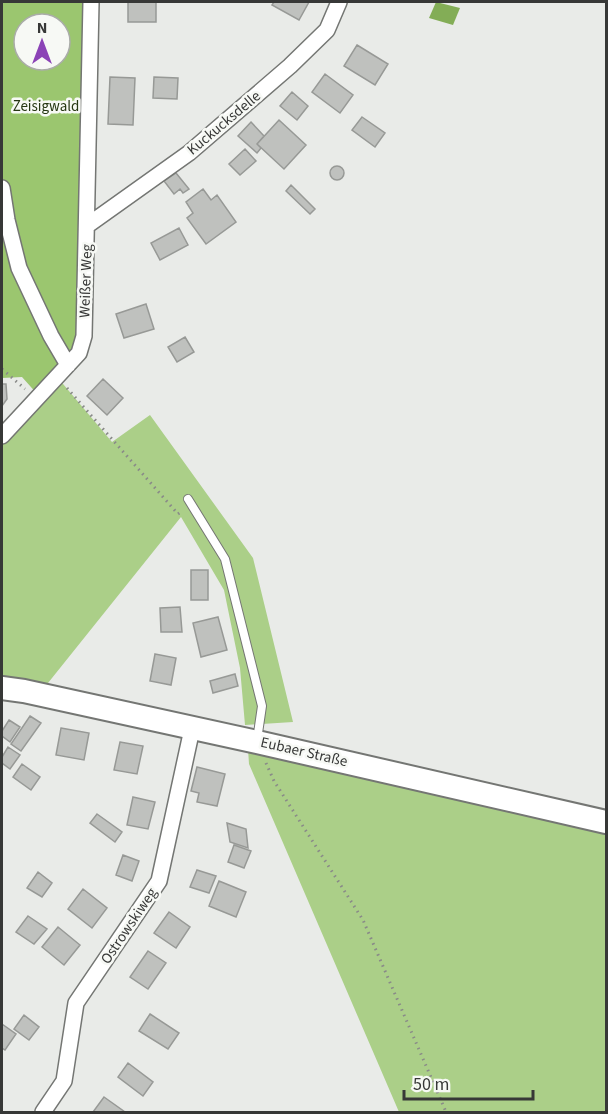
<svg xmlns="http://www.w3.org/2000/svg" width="608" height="1114" font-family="'Source Sans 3',sans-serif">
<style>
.green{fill:#abcf88}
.forest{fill:#9bc66f;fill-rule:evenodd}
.water{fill:#83ad56}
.building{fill:#bfc1be;stroke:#979996;stroke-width:1.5}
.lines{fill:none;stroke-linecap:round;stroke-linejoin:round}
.lane-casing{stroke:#747673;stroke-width:10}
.street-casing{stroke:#747673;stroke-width:18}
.secondary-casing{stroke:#747673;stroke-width:26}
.path{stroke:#898a88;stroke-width:3;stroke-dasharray:1.5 4.5;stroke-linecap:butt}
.lane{stroke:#fff;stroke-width:8}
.street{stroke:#fff;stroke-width:15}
.secondary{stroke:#fff;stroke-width:22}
.labels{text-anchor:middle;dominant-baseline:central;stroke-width:5;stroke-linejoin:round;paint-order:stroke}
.park-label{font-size:15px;fill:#263713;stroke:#f7f9f5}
.street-label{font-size:15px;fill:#373837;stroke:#f7f9f5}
</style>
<rect width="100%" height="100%" fill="#e9ebe8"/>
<path class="green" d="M58,378L112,442L150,415L253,558L293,722L245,725L240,668L224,590L181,517L44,688L2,683V437Z
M248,749L606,832V1112H399L249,764Z"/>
<path class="forest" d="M2,2H91L84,336L39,396L22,377L2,378ZM24,24H60V60H24Z"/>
<path class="water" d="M436,2L460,8L453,25L429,18Z"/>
<path class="building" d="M128,2H156V22H128Z
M274,2H309L299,20L272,5Z
M357,45L388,64L375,85L344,66Z
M325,74L353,95L340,113L312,92Z
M110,77L135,78L133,125L108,124Z
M154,77L178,78L177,99L153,98Z
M292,92L308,106L297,120L280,106Z
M362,117L385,133L375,147L352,130Z
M279,120L306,145L284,169L257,144Z
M251,122L264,136L257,144L261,148L257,153L238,136Z
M245,149L256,161L240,175L229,164Z
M330 173a7 7 0 1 1 14 0a7 7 0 1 1-14 0Z
M176,173L189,189L183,193L180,189L174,194L164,181Z
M291,185L315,209L310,214L286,191Z
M203,189L211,200L217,195L236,222L206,244L187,218L193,213L186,202Z
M179,228L188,245L160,260L151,243Z
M146,304L154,329L124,338L116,314Z
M185,337L194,352L177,362L168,347Z
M103,379L123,398L107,415L87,396Z
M2,384H6L7,399L2,406Z
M191,570H208V600H191Z
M180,607L182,632H161L160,608Z
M218,617L227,650L201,657L193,623Z
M155,654L176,658L171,685L150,681Z
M235,674L238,686L213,693L210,681Z
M30,716L41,723L21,751L11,744Z
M9,720L20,727L10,742L2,736V731Z
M61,728L89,733L84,760L56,755Z
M120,742L143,746L137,774L114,770Z
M8,747L20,755L10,769L2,763V757Z
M22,764L40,777L31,790L13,777Z
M197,767L225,774L217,806L197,802L199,793L191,791Z
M133,797L155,802L148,829L127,825Z
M97,814L122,832L115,842L90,823Z
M227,823L246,829L248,848L230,842Z
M234,845L251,851L244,868L228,862Z
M123,855L139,861L132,881L116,875Z
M197,870L216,876L209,893L190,887Z
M38,872L52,883L42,897L27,888Z
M219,881L246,892L236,917L209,906Z
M83,889L107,908L92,928L68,909Z
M169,912L190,927L176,948L154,933Z
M28,916L47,929L34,944L16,932Z
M58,927L80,945L64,965L42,947Z
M148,951L166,963L148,989L130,977Z
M150,1014L179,1033L168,1049L139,1031Z
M24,1015L39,1027L29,1040L14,1029Z
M2,1024L16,1034L5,1050L2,1048Z
M128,1063L153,1082L143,1096L118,1077Z
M104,1097L125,1112H93Z"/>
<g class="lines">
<defs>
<path id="lane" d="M188,499L225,559L262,706L257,740"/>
<path id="street" d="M2,188L7,220L19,268L51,336L68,365
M88,225L189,153L290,66L327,30L339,2
M2,436L79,353L84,336L91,2
M43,1112L64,1081L76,1003L159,881L192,729"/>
<path id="secondary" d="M2,688L24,691L257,742L606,822"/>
</defs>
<use href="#lane" class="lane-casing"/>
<use href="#street" class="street-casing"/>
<use href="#secondary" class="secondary-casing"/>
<path class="path" d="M2,369L25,389
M67,388L178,514L182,511
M266,763L274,781L363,920L446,1112"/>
<use href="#lane" class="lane"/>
<use href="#street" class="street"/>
<use href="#secondary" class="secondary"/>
</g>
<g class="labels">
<g class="park-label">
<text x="46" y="106">Zeisigwald</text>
</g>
<g class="street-label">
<text transform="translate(224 123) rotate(-40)">Kuckucksdelle</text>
<text transform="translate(86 281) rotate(-88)">Weißer Weg</text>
<text transform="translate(304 752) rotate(13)">Eubaer Straße</text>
<text transform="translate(129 926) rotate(-56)">Ostrowskiweg</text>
</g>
</g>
<rect width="608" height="1114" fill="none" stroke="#373837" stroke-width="6"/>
<g transform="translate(42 42)"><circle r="28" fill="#f7f9f5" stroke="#aaaca9" stroke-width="1.5"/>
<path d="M0-4.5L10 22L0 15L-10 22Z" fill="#8b43b6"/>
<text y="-9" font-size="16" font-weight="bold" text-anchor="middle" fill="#373837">N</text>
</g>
<path d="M404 1090v9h129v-9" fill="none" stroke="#373837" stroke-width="3"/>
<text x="413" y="1090" font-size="18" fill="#373837" stroke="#f7f9f5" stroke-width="4.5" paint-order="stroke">50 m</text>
</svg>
